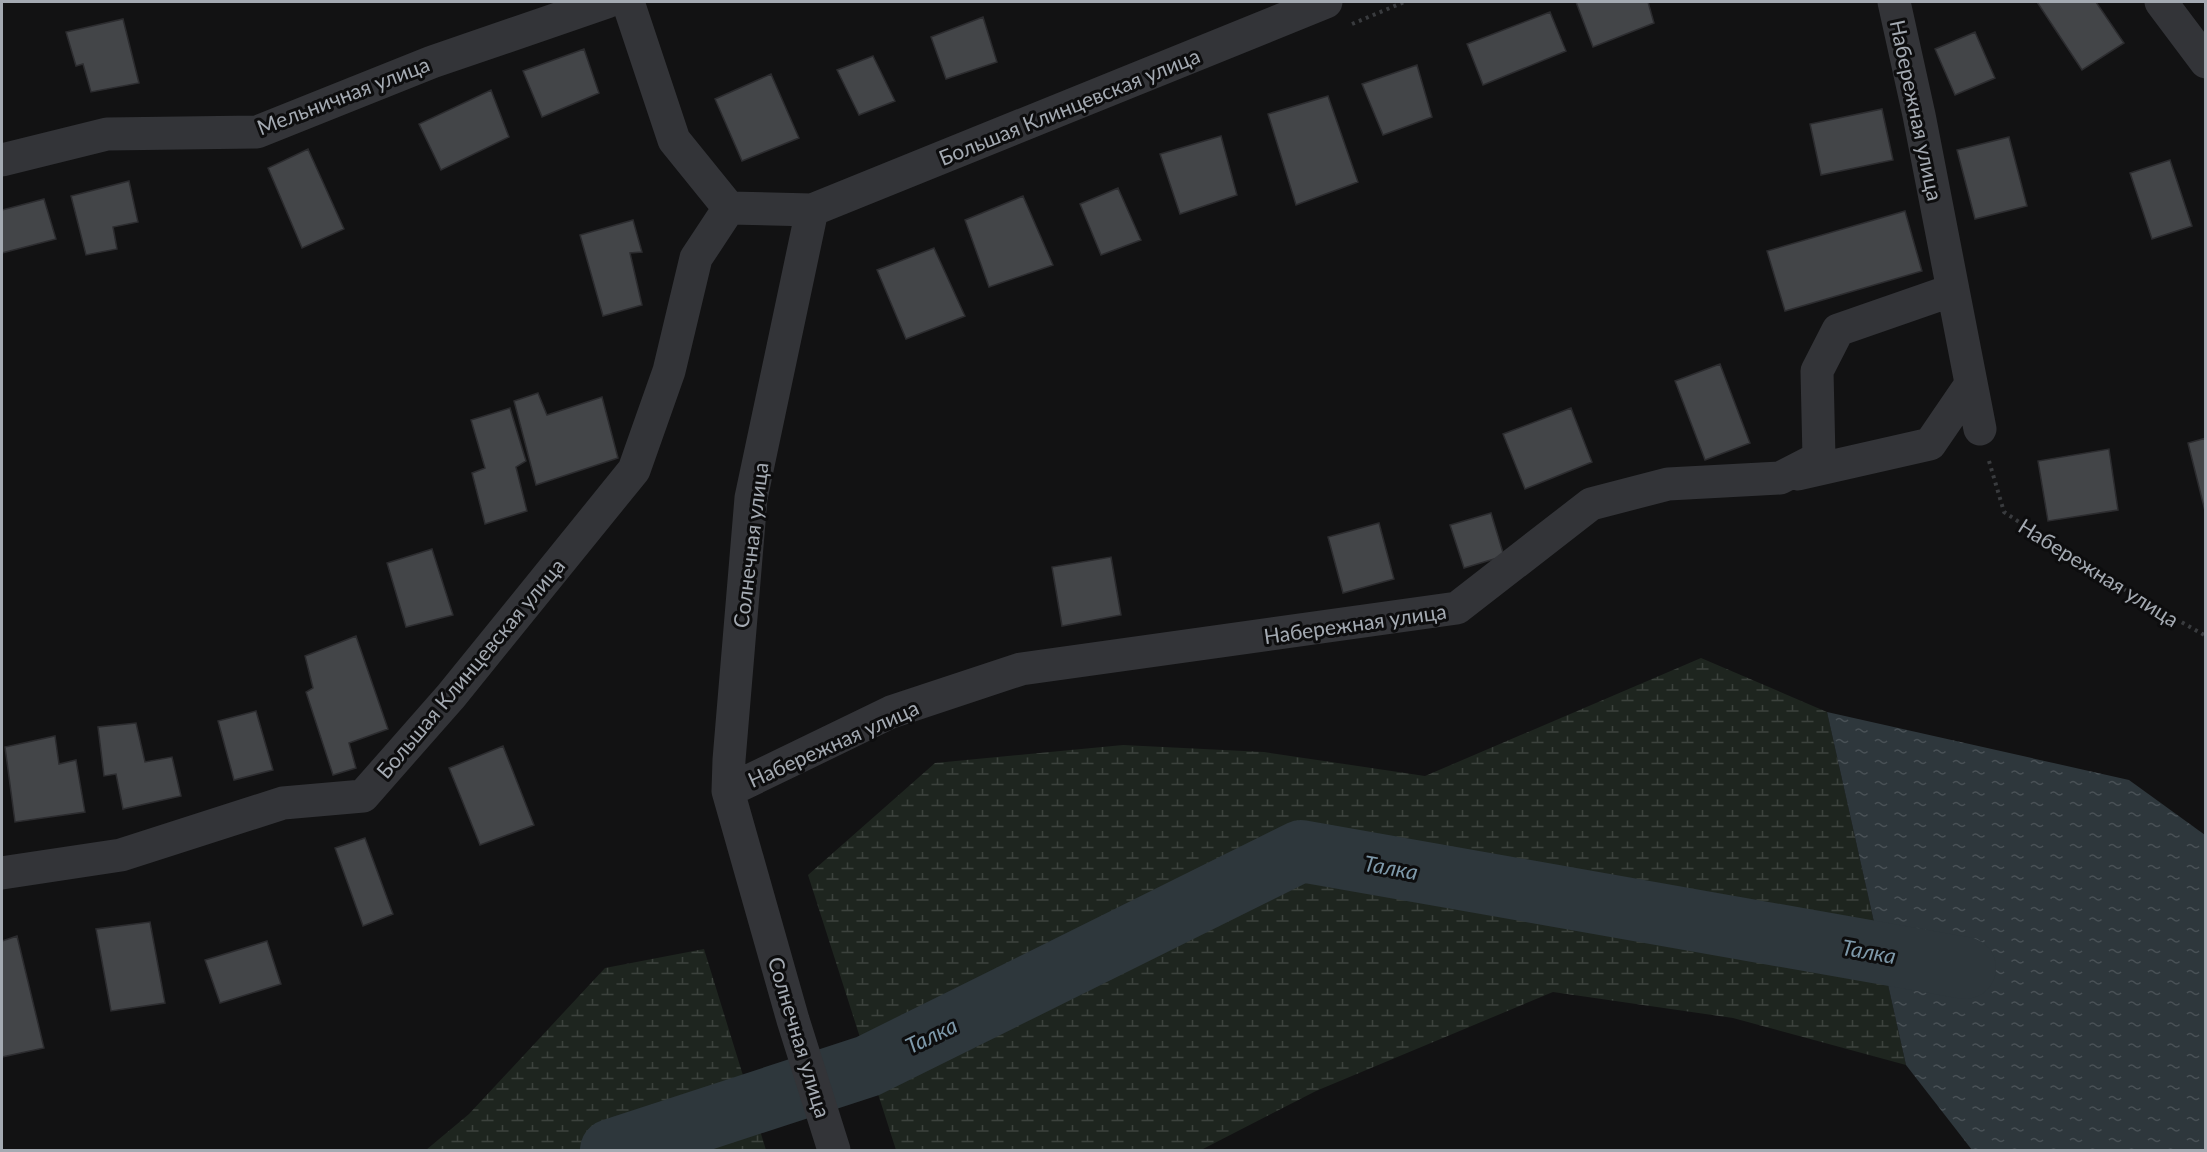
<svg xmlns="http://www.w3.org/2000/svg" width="2207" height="1152" font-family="Lato,sans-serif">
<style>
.wetland{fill:url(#wetland-marsh)}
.water{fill:url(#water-ripples)}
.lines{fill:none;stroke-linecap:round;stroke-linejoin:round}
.river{stroke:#2e373c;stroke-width:62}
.building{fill:#434548;stroke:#2c2c2f;stroke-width:1.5}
.path{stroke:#393b3e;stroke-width:4;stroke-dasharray:3 4.5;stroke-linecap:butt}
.minor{stroke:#333438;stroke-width:33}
.labels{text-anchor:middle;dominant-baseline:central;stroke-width:6;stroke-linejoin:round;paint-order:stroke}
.street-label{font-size:21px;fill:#a4aab2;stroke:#0d0d0e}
.water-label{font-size:22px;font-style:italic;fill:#7e99aa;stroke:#0d0d0e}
</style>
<defs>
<pattern id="wetland-marsh" width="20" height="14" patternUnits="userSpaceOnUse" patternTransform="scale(1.5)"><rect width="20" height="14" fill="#1e251f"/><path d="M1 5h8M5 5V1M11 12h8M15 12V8" fill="none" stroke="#3c423d"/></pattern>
<pattern id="water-ripples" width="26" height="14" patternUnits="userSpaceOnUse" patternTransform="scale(1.5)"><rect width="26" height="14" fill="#2e373c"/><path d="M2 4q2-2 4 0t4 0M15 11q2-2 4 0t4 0" fill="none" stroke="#495156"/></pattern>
</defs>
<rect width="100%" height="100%" fill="#121213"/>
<path class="wetland" d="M1701,658L1827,712L1906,1065L1733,1018L1553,992L1316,1091L1201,1150H896L808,875L935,763L1123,745L1264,752L1425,776Z
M704,949L766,1150H426L469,1114L605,968Z"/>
<path class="water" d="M1827,712L2129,780L2205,835V1150H1972L1906,1065Z"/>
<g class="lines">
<path class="river" d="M611,1150L868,1066L1301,851L1965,968"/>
</g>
<path class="building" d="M1576,2H1648L1654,23L1593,47Z
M2037,2H2096L2124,43L2082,70Z
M1550,12L1566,51L1483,85L1467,44Z
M983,17L997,62L946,79L931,37Z
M123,19L139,83L91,92L83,64L76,66L66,32Z
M1975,32L1995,78L1955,95L1935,49Z
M584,49L599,93L542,117L523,71Z
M873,56L895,101L859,115L837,70Z
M1417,65L1432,117L1383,135L1362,84Z
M771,74L799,138L742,161L715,99Z
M491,90L509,137L441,170L419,124Z
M1328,96L1358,182L1296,205L1268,114Z
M1882,109L1893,160L1821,175L1810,124Z
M1221,136L1237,195L1180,214L1160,154Z
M2009,137L2027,206L1975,219L1957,150Z
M308,149L344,229L302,248L268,168Z
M2170,160L2192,226L2152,239L2130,173Z
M129,181L138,222L113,227L117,249L86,255L71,196Z
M1118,188L1141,240L1101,255L1080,204Z
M1023,196L1053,265L989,287L965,220Z
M44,199L56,239L2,253V210Z
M1905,211L1922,271L1785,311L1767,251Z
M633,220L642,252L630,253L642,305L603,316L580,235Z
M934,248L965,316L906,339L877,270Z
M1720,364L1750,443L1705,460L1675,381Z
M538,393L547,415L602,397L618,458L536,485L514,401Z
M510,408L526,461L516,467L527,511L485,524L472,473L485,468L471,420Z
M1571,408L1592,462L1525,489L1503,434Z
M2206,438V511H2205L2188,443Z
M2109,449L2118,510L2048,521L2038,461Z
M1491,513L1504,556L1464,568L1450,525Z
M1379,523L1394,579L1343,593L1328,537Z
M432,549L453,615L406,627L387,563Z
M1111,557L1121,615L1062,626L1052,567Z
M356,636L388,729L349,743L356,768L333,775L306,692L313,688L305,656Z
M256,711L273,770L234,780L218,721Z
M136,723L145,762L172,757L181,796L123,809L116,774L104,776L98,727Z
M55,736L59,764L76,760L85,812L15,822L5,747Z
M503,746L534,825L480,845L449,768Z
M365,838L393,914L363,926L335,848Z
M150,922L165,1003L111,1011L96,929Z
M17,936L44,1048L2,1057V941Z
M267,941L281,984L220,1003L205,960Z"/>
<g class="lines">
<path class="path" d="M1352,24L1404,2
M1989,461L2004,512L2104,578L2206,636"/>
<path class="minor" d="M628,2L674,140L729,208L812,210L1326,2
M1894,2L1919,115L1980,429
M2161,2L2206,62
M2,160L107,134L257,132L432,62L607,2
M812,210L751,498L729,760L728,791L793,1020L834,1150
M1798,474L1930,444L1971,384
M728,791L891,712L1021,669L1457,608L1591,504L1668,484L1780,478L1819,458L1817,371L1838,330L1953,290
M2,873L121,855L283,803L363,796L451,696L634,470L669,371L696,258L729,208"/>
</g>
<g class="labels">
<g class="street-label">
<text transform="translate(343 95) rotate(-21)">Мельничная улица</text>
<text transform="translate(1069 106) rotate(-22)">Большая Клинцевская улица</text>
<text transform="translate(1917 110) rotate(78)">Набережная улица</text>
<text transform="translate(750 545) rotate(-83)">Солнечная улица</text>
<text transform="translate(2099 572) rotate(32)">Набережная улица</text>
<text transform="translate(1355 623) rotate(-8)">Набережная улица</text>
<text transform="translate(470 668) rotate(-50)">Большая Клинцевская улица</text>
<text transform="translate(833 743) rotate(-24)">Набережная улица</text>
<text transform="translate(800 1037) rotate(73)">Солнечная улица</text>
</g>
<g class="water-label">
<text transform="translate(1391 867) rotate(10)">Талка</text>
<text transform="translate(1869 951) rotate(10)">Талка</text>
<text transform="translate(931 1035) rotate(-26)">Талка</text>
</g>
</g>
<rect width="2207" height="1152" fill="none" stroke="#a4aab2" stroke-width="6"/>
</svg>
